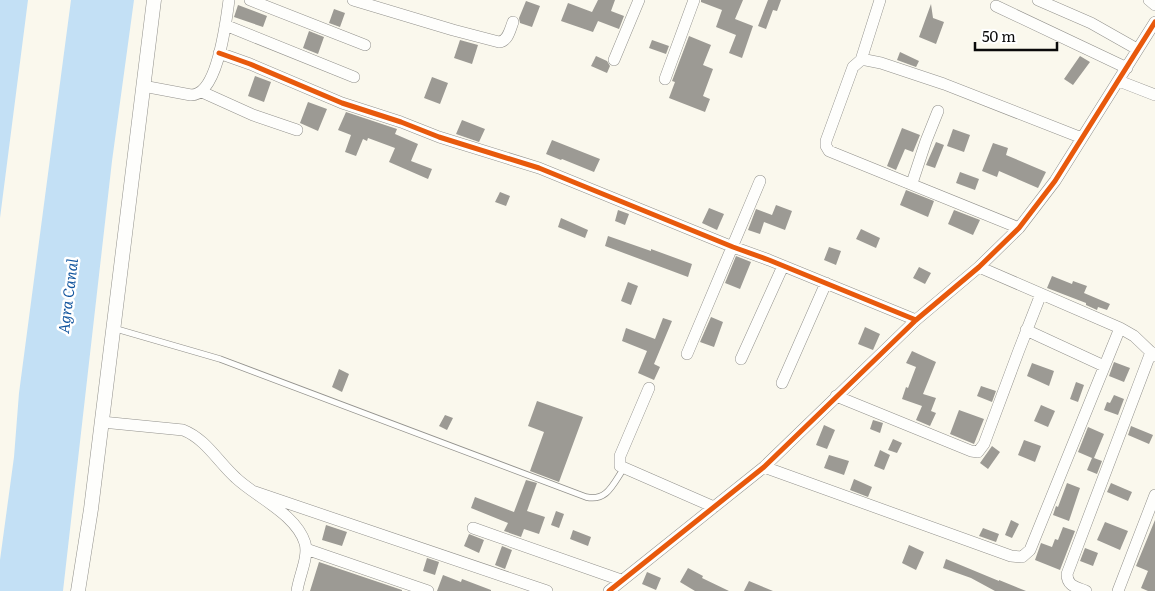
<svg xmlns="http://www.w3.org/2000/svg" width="1155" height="591" font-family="Literata,serif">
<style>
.water{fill:#c3e0f5}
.building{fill:#9c9a94}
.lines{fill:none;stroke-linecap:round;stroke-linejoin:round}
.service-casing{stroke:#92918c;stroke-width:7}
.minor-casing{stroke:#92918c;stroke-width:12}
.tertiary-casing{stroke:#92918c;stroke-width:15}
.service{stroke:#fefefc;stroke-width:5.5}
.minor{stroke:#fefefc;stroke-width:11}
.tertiary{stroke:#fefefc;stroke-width:14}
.cycleway-casing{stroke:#fff;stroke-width:8}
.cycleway{stroke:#e8590c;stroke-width:5}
.labels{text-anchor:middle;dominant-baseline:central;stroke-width:5;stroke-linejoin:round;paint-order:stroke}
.water-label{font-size:15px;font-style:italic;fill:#12559e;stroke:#fff}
</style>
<rect width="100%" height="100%" fill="#faf8ed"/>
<path class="water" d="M0,0H28L0,218Z
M71,0H134L112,161L63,591H0V560L14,457L19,393Z"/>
<path class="building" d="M598,0H615L611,11L624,16L619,29L598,21L593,32L561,21L568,3L592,12Z
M701,0H743L735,19L753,26L742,58L729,53L736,35L716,27L722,10L701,2Z
M768,0H781L777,11L773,10L766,29L758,26Z
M526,1L540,6L532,27L520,23L519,18Z
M931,4L933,18L944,22L936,44L919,37Z
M238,5L267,16L263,27L234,17Z
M334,9L345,13L340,27L329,23Z
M309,31L324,37L318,54L303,48Z
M689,36L711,45L703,65L713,69L703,96L710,99L705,112L669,98L675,82L672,81Z
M460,40L478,45L472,64L454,58Z
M652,40L669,46L666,54L649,48Z
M900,52L919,61L916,67L897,60Z
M596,56L607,61L610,66L607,73L591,66Z
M1080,56L1090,62L1073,85L1064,79Z
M255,76L271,82L264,102L248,96Z
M432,77L448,83L440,104L424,98Z
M308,102L327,109L318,131L300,123Z
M346,112L397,129L395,134L418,144L411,161L432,169L428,179L389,162L395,148L368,138L367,141L363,139L356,156L345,152L351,135L338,130Z
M462,120L485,129L479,142L456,134Z
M902,128L920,135L913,152L905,149L896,170L887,166Z
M953,129L970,135L964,152L947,146Z
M552,140L600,159L594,172L562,159L561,160L546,154Z
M936,142L944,145L935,168L926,165Z
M993,143L1008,148L1006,155L1046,172L1038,188L999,171L997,177L982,171Z
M960,172L979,179L975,190L956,183Z
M906,190L934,201L928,217L900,205Z
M500,192L510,196L506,206L495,202Z
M776,205L792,211L785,230L764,222L760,234L748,230L756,209L772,215Z
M709,208L724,214L717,230L702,223Z
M618,210L629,214L625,225L615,221Z
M954,210L980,220L973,235L948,224Z
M561,218L588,230L585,238L558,227Z
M861,229L880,238L876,248L856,239Z
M608,236L651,251V249L692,264L688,277L605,246Z
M829,247L841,251L836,265L824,260Z
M736,256L751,262L740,289L725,283Z
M919,267L931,273L925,284L913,278Z
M1052,276L1072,284L1073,281L1087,286L1084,293L1110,304L1107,310L1098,307L1097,310L1086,305V303L1047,288Z
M628,282L638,286L631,305L621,301Z
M711,317L723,322L714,347L700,342Z
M663,318L672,321L654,364L660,367L654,380L638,373L647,351L622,341L626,328L655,339Z
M865,327L880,334L873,350L858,344Z
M912,351L936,362L923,394L936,398L931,411L936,413L930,426L916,420L922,406L902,399L906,387L908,388L916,367L906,363Z
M1114,362L1130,368L1124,382L1109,376Z
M1032,363L1054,371L1049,386L1027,376Z
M339,369L349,374L342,392L332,387Z
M1076,382L1084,385L1078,402L1070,399Z
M981,386L996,391L992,402L977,396Z
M1114,395L1124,399L1118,415L1104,410L1107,402L1110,403Z
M537,401L583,417L559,482L530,471L544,432L528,426Z
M1041,405L1055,411L1048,427L1034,421Z
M959,410L984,419L974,444L950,434Z
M445,415L453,418L447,430L439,426Z
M873,420L883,423L880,433L870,429Z
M824,425L835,430L827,449L816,445Z
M1131,426L1153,435L1149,444L1128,435Z
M1088,427L1104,434L1094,458L1102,461L1097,474L1087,470L1092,458L1078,452Z
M893,439L902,443L897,453L888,450Z
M1024,440L1041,446L1035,462L1018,455Z
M992,446L1000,452L988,469L980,463Z
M880,450L890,455L884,470L874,466Z
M829,455L849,461L844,475L824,468Z
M854,479L872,487L868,497L850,490Z
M526,480L537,483L527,511L545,517L539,534L524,529L521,537L504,531L508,523L471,508L475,497L514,512Z
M1067,483L1080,488L1069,521L1053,515L1056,506L1058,507Z
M1111,483L1132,492L1128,501L1107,492Z
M556,511L564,514L559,528L551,525Z
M1011,520L1019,524L1012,538L1005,535Z
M1155,520V591H1148L1141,588L1148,571L1136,566Z
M1105,522L1128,531L1120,550L1097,540Z
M326,525L347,532L342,546L322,540Z
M1063,527L1075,531L1060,570L1035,560L1041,543L1052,547L1055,539L1058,540Z
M983,528L999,534L996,542L979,536Z
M573,530L591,537L588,546L570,539Z
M469,534L484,540L479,553L464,546Z
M909,545L924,552L916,570L902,563Z
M502,546L512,550L505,569L495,565Z
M1085,548L1098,553L1093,566L1080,561Z
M427,558L439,562L435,575L423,571Z
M946,559L999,581V580L1026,591H995L971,578L943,568Z
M319,562L402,590V591H310Z
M688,568L703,576L702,578L729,591H695L680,582Z
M647,572L661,578L656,590L642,584Z
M443,575L461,582L462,579L491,590V591H437Z
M749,581L773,591H744Z"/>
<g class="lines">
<defs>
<path id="service" d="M113,328L220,359L586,497C607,502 613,484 624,468"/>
<path id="minor" d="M250,0L365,45
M353,0L453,30L499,42C508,41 510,30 513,22
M1038,0L1091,23L1137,49
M1149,0L1155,5
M996,6L1127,68
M225,25L354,77
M219,53L250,64L342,103L401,122L439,137L539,168L733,247L769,260L916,320
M614,60L639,0
M861,60L880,0
M665,79L694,0
M1119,81L1155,95
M143,86L191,95C218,95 226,21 229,0
M202,92L253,115L297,130
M912,183L926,141L938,111
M1019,228L829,151L826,146V141L853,67L861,60H866L881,63L944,84L1082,138
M979,267L1120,328L1134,336L1155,356
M1026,330L1104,366
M687,354L760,181
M741,359L783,266
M782,383L826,283
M649,388L620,456V466L714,507
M836,396L971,451L978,452L984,444L1019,350L1041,294
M102,422L183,430C206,439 218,462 236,478C256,497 296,514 305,543C309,557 299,576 297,591
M764,467L1011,556L1022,557L1030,550L1120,328
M255,492L547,591
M473,528L621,580
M306,549L428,591
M609,591L764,467L916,320L979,267L1019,228L1055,181L1155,22
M1086,591C1076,587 1067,586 1067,574L1151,352
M1118,591L1155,495"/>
<path id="tertiary" d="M78,591L91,509L154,0"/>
</defs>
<use href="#service" class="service-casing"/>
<use href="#minor" class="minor-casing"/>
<use href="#tertiary" class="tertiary-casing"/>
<use href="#service" class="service"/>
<use href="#minor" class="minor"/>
<use href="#tertiary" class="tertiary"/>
<defs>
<path id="cycleway" d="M219,53L250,64L342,103L401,122L439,137L539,168L733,247L769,260L916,320
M609,591L764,467L916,320L979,267L1019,228L1055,181L1155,22"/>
</defs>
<use href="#cycleway" class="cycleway-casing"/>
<use href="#cycleway" class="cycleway"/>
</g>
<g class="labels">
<g class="water-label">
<text transform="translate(67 296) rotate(-83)">Agra Canal</text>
</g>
</g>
<path d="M975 42v8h82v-8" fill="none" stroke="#0a0a0a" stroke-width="2.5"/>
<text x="982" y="42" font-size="15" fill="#0a0a0a" stroke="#ffffff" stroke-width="4" paint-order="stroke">50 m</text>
</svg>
